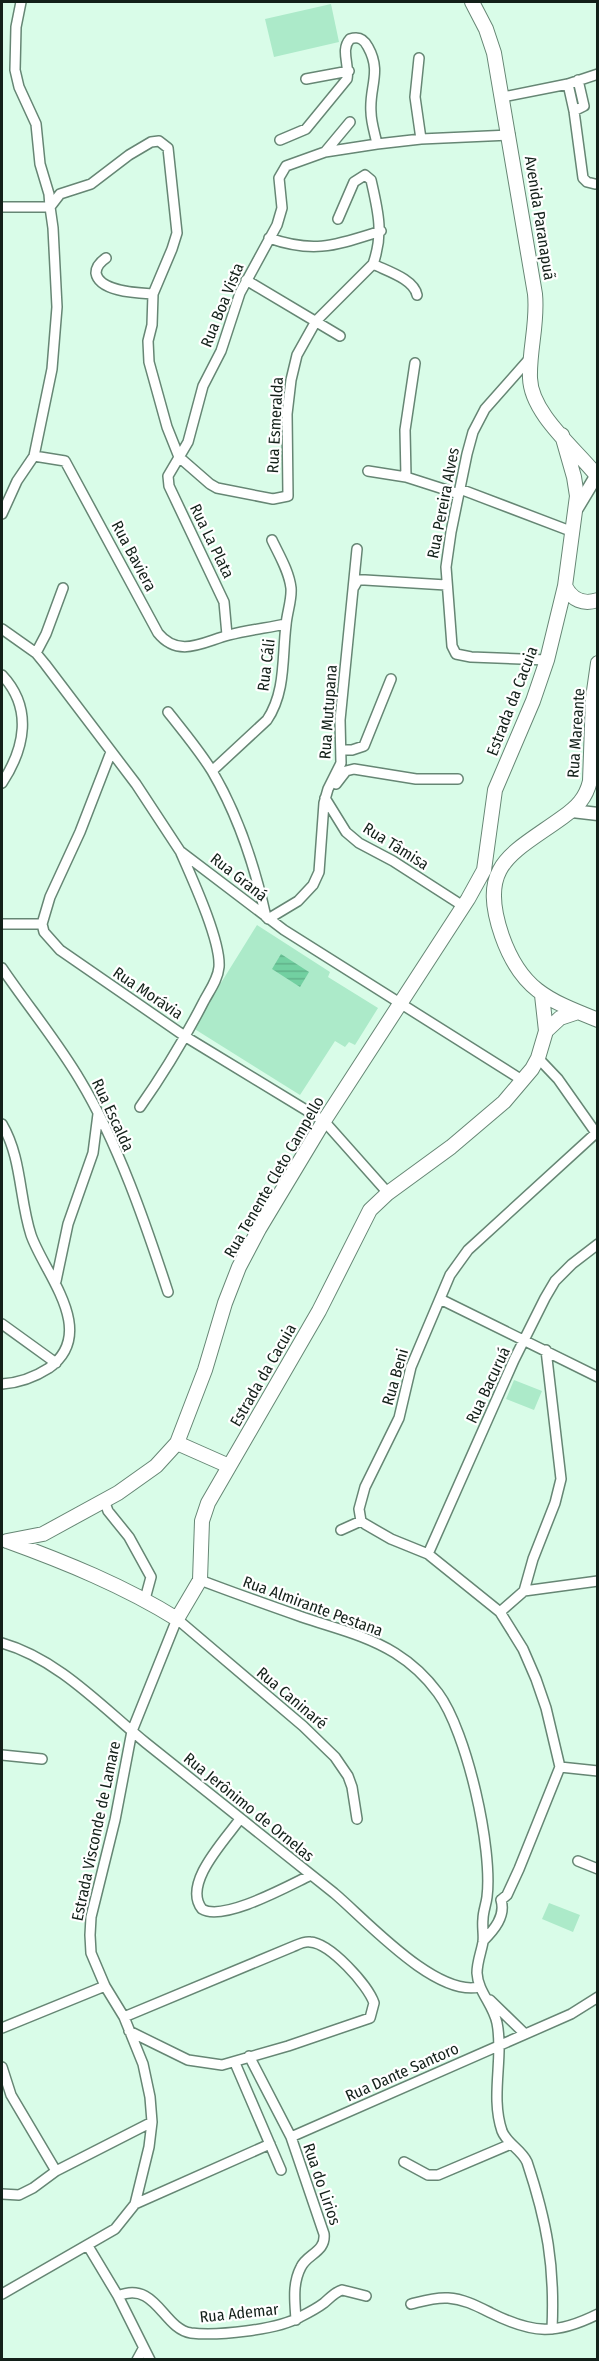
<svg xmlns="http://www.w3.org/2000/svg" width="599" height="2361" font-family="'Fira Sans Condensed',sans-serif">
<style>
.grass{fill:#aceac9}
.water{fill:url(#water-rules)}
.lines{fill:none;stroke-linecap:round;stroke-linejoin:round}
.minor-casing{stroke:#668674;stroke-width:12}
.tertiary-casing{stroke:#668674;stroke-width:15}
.secondary-casing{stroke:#668674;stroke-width:16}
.minor{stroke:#fff;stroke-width:9}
.tertiary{stroke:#fff;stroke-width:12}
.secondary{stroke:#fff;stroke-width:14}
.labels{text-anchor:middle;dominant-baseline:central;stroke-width:4.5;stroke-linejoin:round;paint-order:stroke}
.street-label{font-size:16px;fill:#132019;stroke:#fff}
</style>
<defs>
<pattern id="water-rules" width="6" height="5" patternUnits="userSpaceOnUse" patternTransform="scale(1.5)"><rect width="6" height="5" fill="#72d0a1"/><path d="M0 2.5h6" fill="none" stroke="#62b28a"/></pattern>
</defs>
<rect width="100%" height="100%" fill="#d9fce8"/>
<path class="grass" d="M331,4L339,42L274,57L265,19Z
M257,925L330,972L328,977L378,1008L355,1045L349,1042L345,1047L335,1041L300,1095L193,1028Z
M514,1380L542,1391L534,1410L506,1399Z
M549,1903L580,1915L573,1932L542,1919Z"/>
<path class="water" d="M281,954L309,972L300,987L272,969Z"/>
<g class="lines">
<defs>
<path id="minor" d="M21,2L16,27L15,70L19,87L36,124L40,164L49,194L50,207
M419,58L415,97L421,139
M306,79L349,71
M568,84L574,111L583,178L587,182L595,184
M503,97L568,84L598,74
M574,111L584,106L578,80
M280,140L306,129L347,79C350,65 340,50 350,39C359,36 364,39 368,47C382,72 369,87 371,112C371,122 375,134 377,144
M325,152L350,122
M2,207H50L53,228L57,307L52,369L34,456L17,481L2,514
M50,207L60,194L91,184L129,155L151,142L159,141L168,148L177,233L172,249L153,294L152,325L148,341L149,362L167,427L179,457L210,484L217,488L273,499L288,496L287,414L291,380L297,355L316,321L373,264C384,233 378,211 371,180L365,175L354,182L338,219
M269,238C315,254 336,245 381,231
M106,258C100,262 96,266 96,273C99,292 139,293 153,294
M373,264C387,271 414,279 417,295
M246,280L340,336
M531,357L485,409L473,432L467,454L451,532L446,567L452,646L456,654L471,657L547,660
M415,363L405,430L406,477L459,494
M34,456L65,461L158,633C179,659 205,641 229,635C248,630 267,628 286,624
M368,471L406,477
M460,489L573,532
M354,587L358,580H365L446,585
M2,629L36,653L45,664L136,784L180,851L284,930L522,1080
M227,635L224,602L169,486L168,476L188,442L203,386L221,351L240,293L277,225L282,208L279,178L286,166L325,152L377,144L421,139L510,135
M36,653L46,634L63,588
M2,675C33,708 25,748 2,783
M168,712C183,731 199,750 212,771C238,815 255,867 266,917
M341,750H352L364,746L391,679
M111,752L80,832L50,897L42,924L44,932L60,950L186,1037L324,1121L388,1193
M212,771L267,720C286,692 282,657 286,625C287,612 292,600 291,588C289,571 279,555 272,540
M336,784L346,771L354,769L416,779H458
M325,798L346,832L359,843L393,861L463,906
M268,919L298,901L313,885L319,872L324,803L328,789L341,763L340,720L357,549
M2,924H42
M2,968C27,1005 57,1041 80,1080C118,1143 145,1222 168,1292
M538,1058L558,1079L596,1133
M140,1107C164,1073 185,1038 204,1001C210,990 218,979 219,967C221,941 192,878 181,853
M2,1124C22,1158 19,1198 31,1235C44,1273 99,1332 49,1368C35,1377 18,1383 2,1384
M56,1281L68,1224L93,1153L98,1114
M440,1299L598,1377
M2,1324L56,1363
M104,1500L108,1511L129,1537L151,1577L145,1599
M341,1530L361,1521
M428,1554L514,1360L545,1298L555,1281L572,1264L598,1244
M200,1580C234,1593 268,1605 302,1617C334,1628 366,1635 395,1653C411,1663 427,1678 438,1693C467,1732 493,1849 487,1897C486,1905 483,1912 483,1919C482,1927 484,1935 483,1942C481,1953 477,1962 477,1973C478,1992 493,2004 497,2023C504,2058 490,2096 502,2131C507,2144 521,2149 527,2162C547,2222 555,2266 552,2329
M524,1591L598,1581
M500,1612L524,1591L533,1559L555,1503L561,1479L546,1350
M2,1643C58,1659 101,1706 146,1743C208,1793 271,1843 334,1893C365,1919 435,1997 479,1987
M2,1755L42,1759
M560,1767L598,1771
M240,1819C225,1840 182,1884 202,1909C223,1922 288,1886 309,1876
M578,1861L598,1869
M501,1900L507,1895L519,1869L560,1767L546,1708L536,1679L523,1649L500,1612L428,1554L391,1539L365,1524L361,1521L359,1509L365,1487L399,1418L411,1367L450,1275L468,1250L596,1133
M483,1941C494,1930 506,1916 501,1900
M490,2000L525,2034
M124,2017L292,1947C297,1945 304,1941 310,1942C330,1943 368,1985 374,2003L370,2018L288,2046L222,2065L188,2060L129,2031
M2,2028L105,1986
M249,2056L291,2137L324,2234C326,2252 307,2254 301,2267C292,2284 295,2302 296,2320
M235,2063L281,2170
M2,2067L11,2095L56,2171
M291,2137L571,2014L598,1997
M404,2162L428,2175H438L511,2144
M2,2194L19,2195L33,2188L56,2171L152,2122
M135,2204L270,2144
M88,2246L118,2296L150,2360
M2,2294L115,2229L135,2204L149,2147L152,2122L150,2097L143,2064L124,2017L105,1986L91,1953L90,1935L91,1917L115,1820L132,1731L177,1619L303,1726L335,1757L348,1776L352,1787L357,1819
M118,2296C156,2280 163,2329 191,2333C217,2336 277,2330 300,2317C308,2313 316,2309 324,2303C330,2298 335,2292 342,2290L366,2296
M411,2304C423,2301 435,2297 448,2298C464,2299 477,2306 491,2313C533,2334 556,2335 598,2314
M137,2360L143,2349"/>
<path id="tertiary" d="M577,508L598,473
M572,811L598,814"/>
<path id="secondary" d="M472,2L486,29L494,53L535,294C538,323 529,350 530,378C531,414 576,449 598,477
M565,586C572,600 583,605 598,600
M598,663L593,698L590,781C586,798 577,807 563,817C512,854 477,864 502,936C521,990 548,1000 598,1020
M546,1031L560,1018L578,1012
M177,1443L229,1466
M7,1541L43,1534L118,1493L156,1466L177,1443L205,1370L225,1303L239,1267L259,1229L324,1121L468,899L484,870L495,790L533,701L547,660L565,586L577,496L574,477L562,435
M7,1541C65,1562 124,1586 177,1619L200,1580L202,1521L208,1503L319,1311L370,1210L388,1193L451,1147L504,1102L532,1069L538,1058L546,1031L542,995"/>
</defs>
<use href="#minor" class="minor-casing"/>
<use href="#tertiary" class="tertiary-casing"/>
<use href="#secondary" class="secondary-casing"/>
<use href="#minor" class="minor"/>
<use href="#tertiary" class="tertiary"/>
<use href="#secondary" class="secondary"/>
</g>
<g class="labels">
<g class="street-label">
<text transform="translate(540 218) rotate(81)">Avenida Paranapuã</text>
<text transform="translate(222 305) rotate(-68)">Rua Boa Vista</text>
<text transform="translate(275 425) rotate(-87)">Rua Esmeralda</text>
<text transform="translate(443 503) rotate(-79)">Rua Pereira Alves</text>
<text transform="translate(212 541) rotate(64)">Rua La Plata</text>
<text transform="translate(134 556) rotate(62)">Rua Baviera</text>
<text transform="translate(266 665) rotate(-83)">Rua Cáli</text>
<text transform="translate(512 701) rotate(-69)">Estrada da Cacuia</text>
<text transform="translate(328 712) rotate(-86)">Rua Mutupana</text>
<text transform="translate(576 733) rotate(-86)">Rua Mareante</text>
<text transform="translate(396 846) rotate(32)">Rua Tâmisa</text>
<text transform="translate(239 877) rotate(38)">Rua Graná</text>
<text transform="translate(148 993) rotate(34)">Rua Morávia</text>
<text transform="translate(113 1115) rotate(65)">Rua Escalda</text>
<text transform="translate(274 1177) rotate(-60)">Rua Tenente Cleto Campello</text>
<text transform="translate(263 1375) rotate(-60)">Estrada da Cacuia</text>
<text transform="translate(395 1377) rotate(-74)">Rua Beni</text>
<text transform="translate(488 1385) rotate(-65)">Rua Bacuruá</text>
<text transform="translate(313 1606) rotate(20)">Rua Almirante Pestana</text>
<text transform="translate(292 1698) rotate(40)">Rua Caninaré</text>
<text transform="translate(249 1807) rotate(39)">Rua Jerônimo de Ornelas</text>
<text transform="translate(96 1831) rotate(-78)">Estrada Visconde de Lamare</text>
<text transform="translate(402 2072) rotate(-24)">Rua Dante Santoro</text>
<text transform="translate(322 2184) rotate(71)">Rua do Lirios</text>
<text transform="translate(239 2313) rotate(-6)">Rua Ademar</text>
</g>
</g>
<rect width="599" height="2361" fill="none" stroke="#132019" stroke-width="6"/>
</svg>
